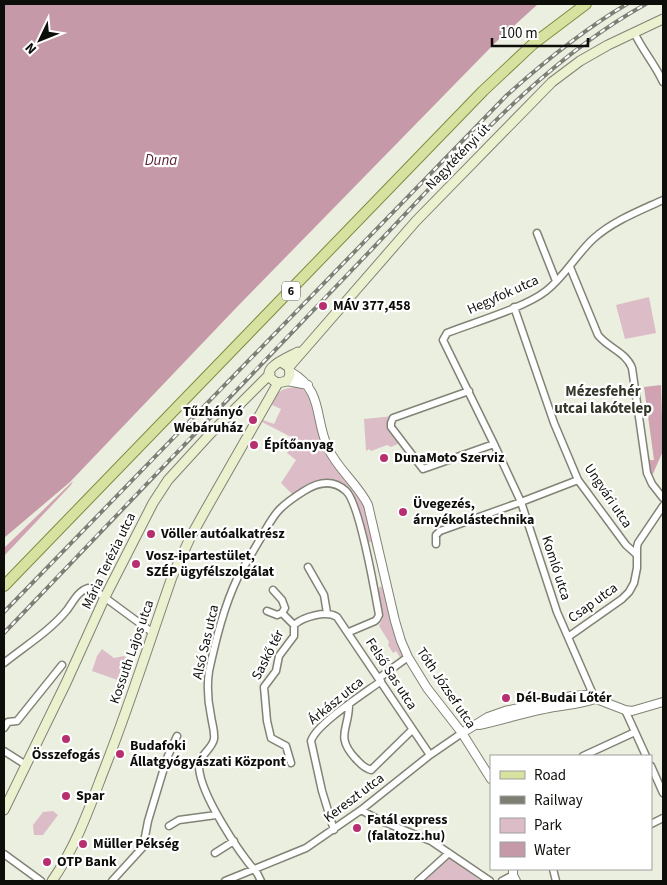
<svg xmlns="http://www.w3.org/2000/svg" width="667" height="885" font-family="'Source Sans 3',sans-serif">
<style>
.green{fill:#dcbdc7}
.forest{fill:#d1a3b2}
.water{fill:#c699a8}
.lines{fill:none;stroke-linecap:round;stroke-linejoin:round}
.minor-casing{stroke:#808375;stroke-width:9}
.tertiary-casing{stroke:#808375;stroke-width:10}
.secondary-casing{stroke:#808375;stroke-width:11}
.primary-casing{stroke:#7f8b42;stroke-width:12}
.minor{stroke:#fff;stroke-width:6}
.tertiary{stroke:#fff;stroke-width:8}
.secondary{stroke:#ebf0cf;stroke-width:9}
.primary{stroke:#d7e2a0;stroke-width:10}
.rail-casing{stroke:#7d7f75;stroke-width:4}
.rail{stroke:#fff;stroke-width:2;stroke-dasharray:5.5;stroke-linecap:butt}
.poi-dot{fill:#b72f6e;stroke:#fff;stroke-width:2}
.labels{text-anchor:middle;dominant-baseline:central;stroke-width:4.5;stroke-linejoin:round;paint-order:stroke}
.shield{fill:#fff;stroke:#565653;stroke-width:1}
.shield-label{font-size:12px;font-weight:bold;fill:#0d0e09}
.street-label{font-size:14px;fill:#0d0e09;stroke:#fff}
.poi-label{font-size:14px;font-weight:bold;fill:#0d0e09;stroke:#fff;text-anchor:start}
.water-label{font-size:15px;font-style:italic;fill:#5a2239;stroke:#fff}
.neighbourhood-label{font-size:15px;font-weight:bold;fill:#34372a;stroke:#fff}
</style>
<rect width="100%" height="100%" fill="#ebefdf"/>
<path class="green" d="M649,297L656,333L625,339L616,305Z
M297,387L303,389L308,394L325,449L338,472L354,487L364,502L382,572H379L371,542H368C361,514 360,491 329,480L293,495L281,483L296,460L287,453L295,439L262,422L263,420L274,424L281,409L272,405C279,390 280,389 297,387Z
M394,416L388,420C388,430 394,436 400,443L391,447L387,445L371,451L369,449L366,451L364,419Z
M381,586L385,593L405,657L401,659L396,651L393,653L388,645L389,642L379,626L383,618L377,590Z
M102,649L114,658L124,656L134,663L126,683L92,671L97,656Z
M53,811L58,815L43,835H34L33,825L43,812Z
M450,858L481,881H422Z"/>
<path class="forest" d="M661,385L663,451L652,476L650,475L648,460H654L644,387Z
M73,481L71,485L4,556V548Z"/>
<path class="water" d="M4,4H538L496,42L236,308L70,482L4,538Z"/>
<g class="lines">
<defs>
<path id="minor" d="M634,32C642,50 655,64 663,82
M537,233L556,281
M570,267L598,335C608,348 626,352 632,368L647,473L652,484L663,498
M514,307L554,423L578,480L626,545L636,554
M469,391L393,418L391,423V427L423,469L494,444
M436,544V535L440,531L521,502L578,480
M308,567L324,595L327,613
M273,590L282,600L285,608L282,613
M267,611L277,615L282,613
M282,613L294,625V636L279,656L276,671L264,687L267,721L271,738L286,746L291,763
M294,625C303,617 326,610 337,617L430,755
M568,637L622,599L629,592L634,583L637,568V547L638,543L663,506
M4,663C25,646 50,631 67,610C73,602 78,591 88,588L96,591L153,633
M379,678L408,657
M595,699L557,612L521,502L494,444L443,340L447,333C475,322 524,308 546,291C565,276 576,255 593,239C613,221 639,211 663,200
M349,705C349,729 335,736 355,758C360,763 363,768 371,770L412,730
M625,710L646,756
M4,728L8,722L17,721L62,665
M4,751L26,765
M583,756L635,732
M651,766L663,793
M361,810L379,820L431,841L490,881
M651,824L663,818
M169,826L179,820L216,815
M334,830L322,791L311,741C316,724 365,693 381,681
M215,853L234,841
M4,854L41,881
M553,869L556,881
M112,881L143,847L148,821L167,758L177,736
M225,881L306,848L361,810L430,755L462,733
M261,881L257,873C239,853 201,795 199,768C198,755 212,750 214,739C215,731 212,724 211,716C208,702 207,685 209,671C216,639 224,606 238,577C245,565 252,553 259,541C266,530 271,518 280,509C287,502 296,496 304,491C318,482 333,479 346,491C360,504 375,593 379,615L377,619L375,621L349,632
M418,881L449,853
M502,881L513,875"/>
<path id="tertiary" d="M291,372C324,391 314,418 328,448C338,470 358,484 368,505L395,621L401,641L408,657L427,688L462,733L491,779
M287,381L308,385
M479,725C501,721 522,713 544,709C561,705 578,705 595,699
M462,733L488,717L505,711L572,696L586,695L625,710L632,711L663,702
M513,869V875L516,881"/>
<path id="secondary" d="M281,362L289,367L290,375L287,381L278,383C252,371 289,357 298,352
M289,367L416,221L552,82L580,61L608,45L663,19
M4,810L66,683L105,597L153,503L168,480L210,434L270,374
M52,881C75,848 88,812 102,775C128,710 149,643 172,577L190,538L205,511L278,383"/>
<path id="primary" d="M4,586L483,91L533,44L586,4"/>
</defs>
<use href="#minor" class="minor-casing"/>
<use href="#tertiary" class="tertiary-casing"/>
<use href="#secondary" class="secondary-casing"/>
<use href="#primary" class="primary-casing"/>
<use href="#minor" class="minor"/>
<use href="#tertiary" class="tertiary"/>
<use href="#secondary" class="secondary"/>
<use href="#primary" class="primary"/>
<defs>
<path id="rail" d="M4,612L507,95C545,61 583,30 627,4
M4,633C127,504 250,375 374,247C458,160 539,63 646,4"/>
</defs>
<use href="#rail" class="rail-casing"/>
<use href="#rail" class="rail"/>
</g>
<g class="poi-dot">
<circle cx="323" cy="306" r="5"/>
<circle cx="253" cy="420" r="5"/>
<circle cx="254" cy="445" r="5"/>
<circle cx="384" cy="458" r="5"/>
<circle cx="403" cy="512" r="5"/>
<circle cx="151" cy="534" r="5"/>
<circle cx="136" cy="564" r="5"/>
<circle cx="506" cy="698" r="5"/>
<circle cx="66" cy="739" r="5"/>
<circle cx="120" cy="754" r="5"/>
<circle cx="66" cy="796" r="5"/>
<circle cx="357" cy="828" r="5"/>
<circle cx="83" cy="844" r="5"/>
<circle cx="47" cy="862" r="5"/>
</g>
<g class="labels">
<rect class="shield" x="282" y="281.5" width="18" height="19" rx="4"/>
<g class="shield-label">
<text x="291" y="291">6</text>
</g>
<g class="street-label">
<text transform="translate(458 157) rotate(-46)">Nagytétényi út</text>
<text transform="translate(503 295) rotate(-24)">Hegyfok utca</text>
<text transform="translate(608 496) rotate(56)">Ungvári utca</text>
<text transform="translate(109 561) rotate(-64)">Mária Terézia utca</text>
<text transform="translate(556 568) rotate(72)">Komló utca</text>
<text transform="translate(593 603) rotate(-36)">Csap utca</text>
<text transform="translate(206 642) rotate(-77)">Alsó Sas utca</text>
<text transform="translate(132 652) rotate(-71)">Kossuth Lajos utca</text>
<text transform="translate(268 655) rotate(-63)">Saskő tér</text>
<text transform="translate(391 674) rotate(57)">Felső Sas utca</text>
<text transform="translate(446 688) rotate(56)">Tóth József utca</text>
<text transform="translate(336 701) rotate(-39)">Árkász utca</text>
<text transform="translate(354 798) rotate(-37)">Kereszt utca</text>
</g>
<g class="poi-label">
<text x="333" y="306">MÁV 377,458</text>
<text x="243" y="412" text-anchor="end">Tűzhányó<tspan x="243" dy="16">Webáruház</tspan></text>
<text x="264" y="445">Építőanyag</text>
<text x="394" y="458">DunaMoto Szerviz</text>
<text x="413" y="504">Üvegezés,<tspan x="413" dy="16">árnyékolástechnika</tspan></text>
<text x="161" y="534">Völler autóalkatrész</text>
<text x="146" y="556">Vosz-ipartestület,<tspan x="146" dy="16">SZÉP ügyfélszolgálat</tspan></text>
<text x="516" y="698">Dél-Budai Lőtér</text>
<text x="130" y="746">Budafoki<tspan x="130" dy="16">Állatgyógyászati Központ</tspan></text>
<text x="66" y="755" text-anchor="middle">Összefogás</text>
<text x="76" y="796">Spar</text>
<text x="367" y="820">Fatál express<tspan x="367" dy="16">(falatozz.hu)</tspan></text>
<text x="93" y="844">Müller Pékség</text>
<text x="57" y="862">OTP Bank</text>
</g>
<g class="water-label">
<text x="161" y="160">Duna</text>
</g>
<g class="neighbourhood-label">
<text x="603" y="391">Mézesfehér<tspan x="603" dy="17">utcai lakótelep</tspan></text>
</g>
</g>
<rect width="667" height="885" fill="none" stroke="#0d0e09" stroke-width="10"/>
<rect x="490" y="755" width="162" height="115" fill="#ffffff" stroke="#9e9f9d"/>
<rect x="500" y="771" width="25" height="8" fill="#d7e2a0" stroke="#9e9f9d"/>
<text x="534" y="780" font-size="15" fill="#0d0e09">Road</text>
<rect x="500" y="796" width="25" height="8" fill="#7d7f75" stroke="#9e9f9d"/>
<text x="534" y="805" font-size="15" fill="#0d0e09">Railway</text>
<rect x="500" y="818" width="25" height="15" fill="#dcbdc7" stroke="#9e9f9d"/>
<text x="534" y="830" font-size="15" fill="#0d0e09">Park</text>
<rect x="500" y="842" width="25" height="15" fill="#c699a8" stroke="#9e9f9d"/>
<text x="534" y="855" font-size="15" fill="#0d0e09">Water</text>
<g transform="translate(40 40) rotate(227)" stroke="#ffffff" stroke-width="4" paint-order="stroke">
<path d="M0-4L9 19L0 12L-9 19Z" fill="#0d0e09"/>
<text y="-8" font-size="14" font-weight="bold" text-anchor="middle" fill="#0d0e09">N</text>
</g>
<path d="M492 38v8h96v-8" fill="none" stroke="#0d0e09" stroke-width="2.5"/>
<text x="500" y="38" font-size="15" fill="#0d0e09" stroke="#ffffff" stroke-width="4" paint-order="stroke">100 m</text>
</svg>
